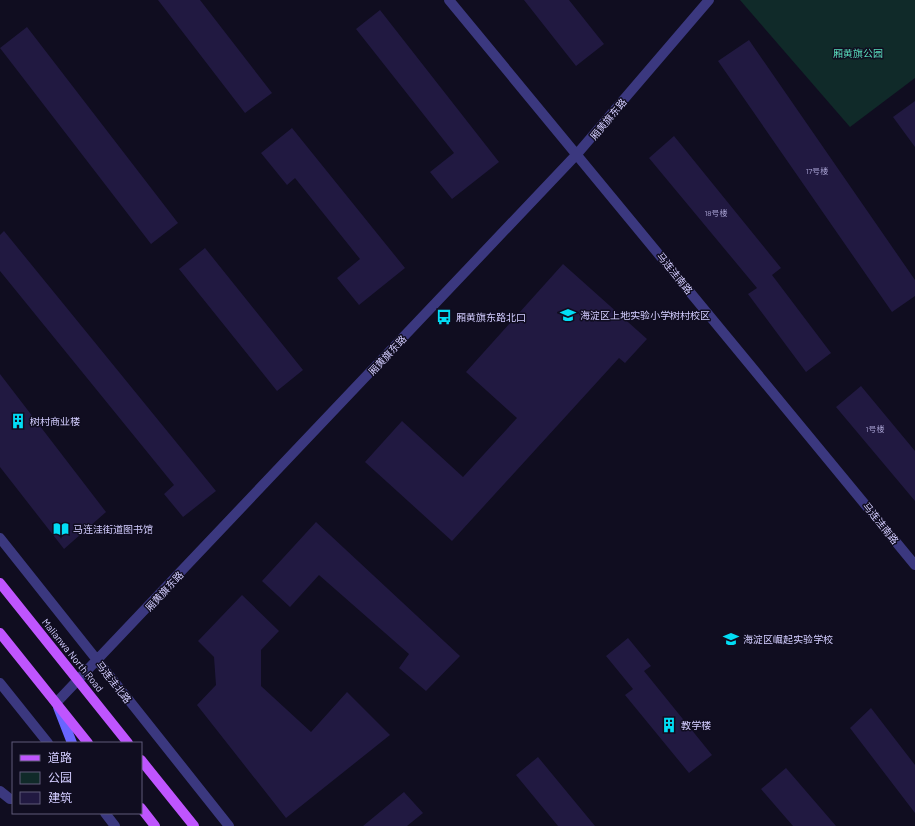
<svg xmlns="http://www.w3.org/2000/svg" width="915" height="826" font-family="Barlow,'Noto Sans SC',sans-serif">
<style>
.green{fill:#102a29}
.building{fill:#211941}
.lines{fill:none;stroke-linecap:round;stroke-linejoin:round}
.minor{stroke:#3b387f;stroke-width:10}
.tertiary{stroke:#3b387f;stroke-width:10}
.secondary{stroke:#6965fe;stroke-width:10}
.primary{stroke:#bf55fe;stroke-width:10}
.labels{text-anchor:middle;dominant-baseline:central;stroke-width:3;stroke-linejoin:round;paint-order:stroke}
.number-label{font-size:8px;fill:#a6a0d0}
.park-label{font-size:10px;fill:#5adebd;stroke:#100d20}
.street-label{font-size:10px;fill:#d3cdff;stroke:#100d20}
.poi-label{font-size:10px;fill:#d3cdff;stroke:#100d20;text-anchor:start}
</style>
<rect width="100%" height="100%" fill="#100d20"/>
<path class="green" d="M740,0H915V78L850,127Z"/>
<path class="building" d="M158,0H200L272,93L245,113Z
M524,0H569L604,44L576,66Z
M380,10L499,162L452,199L430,172L454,153L356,29Z
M27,27L178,223L151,244L0,48Z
M749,40L915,280V296L892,312L718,61Z
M915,101V147L893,117Z
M292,128L405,268L359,305L337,278L360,259L295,178L287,185L261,153Z
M674,136L781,268L772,275L831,353L806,372L748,294L757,288L649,158Z
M4,231L216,491L183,517L164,494L174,485L0,271V235Z
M205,248L303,370L277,391L179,269Z
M563,264L647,339L625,363L619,358L452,541L365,462L402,421L463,477L517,418L466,372Z
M0,374L106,512L64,549L0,467Z
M861,386L915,451V501L836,407Z
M316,522L460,656L426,691L399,668L409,654L319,575L290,607L262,581Z
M242,595L279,631L261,650V686L311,732L347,692L390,735L286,818L197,705L216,685L214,657L198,641Z
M628,638L651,666L644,671L712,755L689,773L625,695L633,689L606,656Z
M871,708L915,765V813L850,728Z
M538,757L595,826H558L516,775Z
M786,768L836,826H793L761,789Z
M404,792L423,813L407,826H363Z"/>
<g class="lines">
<path class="minor" d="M0,791L10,799H13"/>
<path class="tertiary" d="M449,0L915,565
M0,538L229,826
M0,683L48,743
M56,703L577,154L709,0
M105,813L115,826"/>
<path class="secondary" d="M58,707L72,743"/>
<path class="primary" d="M0,583L128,743
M0,633L88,743
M141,760L194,826
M141,808L155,826"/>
</g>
<defs>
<symbol id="school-bare" viewBox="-9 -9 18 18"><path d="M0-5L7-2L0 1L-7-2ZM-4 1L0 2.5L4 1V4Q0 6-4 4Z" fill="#02ddf5" stroke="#100d20" stroke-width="2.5" paint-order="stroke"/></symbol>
<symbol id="bus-bare" viewBox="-9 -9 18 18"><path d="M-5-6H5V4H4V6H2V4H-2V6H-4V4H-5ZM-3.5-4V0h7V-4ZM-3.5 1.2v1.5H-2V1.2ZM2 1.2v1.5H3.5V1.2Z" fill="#02ddf5" stroke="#100d20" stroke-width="2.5" paint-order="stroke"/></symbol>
<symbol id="building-bare" viewBox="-9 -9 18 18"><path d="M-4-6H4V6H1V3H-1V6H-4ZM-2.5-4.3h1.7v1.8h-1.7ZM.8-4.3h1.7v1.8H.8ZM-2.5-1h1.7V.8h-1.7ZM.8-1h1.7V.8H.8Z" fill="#02ddf5" stroke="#100d20" stroke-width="2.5" paint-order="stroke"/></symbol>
<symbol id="library-bare" viewBox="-9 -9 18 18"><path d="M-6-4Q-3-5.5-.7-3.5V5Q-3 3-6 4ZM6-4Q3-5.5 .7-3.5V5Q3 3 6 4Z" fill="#02ddf5" stroke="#100d20" stroke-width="2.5" paint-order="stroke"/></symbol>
</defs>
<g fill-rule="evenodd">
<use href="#school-bare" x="557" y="304" width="22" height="22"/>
<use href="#bus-bare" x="433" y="306" width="22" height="22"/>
<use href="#building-bare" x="7" y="410" width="22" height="22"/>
<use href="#library-bare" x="50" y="518" width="22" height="22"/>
<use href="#school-bare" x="720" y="628" width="22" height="22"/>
<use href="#building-bare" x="658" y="714" width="22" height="22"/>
</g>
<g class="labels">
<g class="number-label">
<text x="817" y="171">17号楼</text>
<text x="716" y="213">18号楼</text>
<text x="875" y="429">1号楼</text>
</g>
<g class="park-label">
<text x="858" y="53">厢黄旗公园</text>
</g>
<g class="street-label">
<text transform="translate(608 119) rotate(-50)">厢黄旗东路</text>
<text transform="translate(675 273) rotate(51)">马连洼南路</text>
<text transform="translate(387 355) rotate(-47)">厢黄旗东路</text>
<text transform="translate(881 523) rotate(51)">马连洼南路</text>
<text transform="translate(164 591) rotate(-47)">厢黄旗东路</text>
<text transform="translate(73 655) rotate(51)">Malianwa North Road</text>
<text transform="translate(114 682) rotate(52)">马连洼北路</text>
</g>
<g class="poi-label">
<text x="580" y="315">海淀区上地实验小学树村校区</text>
<text x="456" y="317">厢黄旗东路北口</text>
<text x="30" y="421">树村商业楼</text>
<text x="73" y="529">马连洼街道图书馆</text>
<text x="743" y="639">海淀区崛起实验学校</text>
<text x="681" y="725">教学楼</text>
</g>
</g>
<rect x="12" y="742" width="130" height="72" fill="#100d20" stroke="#5e5a79"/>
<rect x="20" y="755" width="20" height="6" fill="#bf55fe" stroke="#5e5a79"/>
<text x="48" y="762" font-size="12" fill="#d3cdff">道路</text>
<rect x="20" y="772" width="20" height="12" fill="#102a29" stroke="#5e5a79"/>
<text x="48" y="782" font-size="12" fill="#d3cdff">公园</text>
<rect x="20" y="792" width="20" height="12" fill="#211941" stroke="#5e5a79"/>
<text x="48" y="802" font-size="12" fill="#d3cdff">建筑</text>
</svg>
